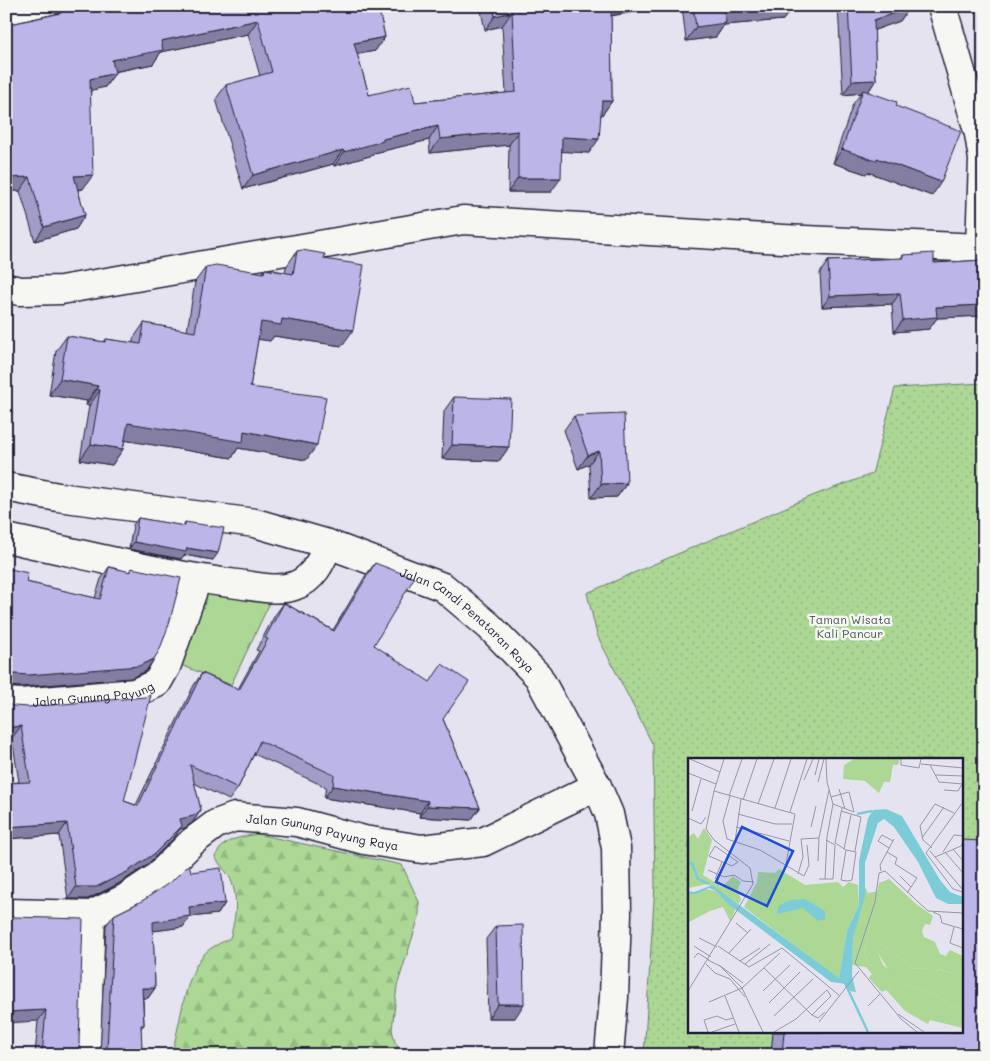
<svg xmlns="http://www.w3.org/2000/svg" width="990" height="1061" font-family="Mali,sans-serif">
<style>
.forest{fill:url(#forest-firs);stroke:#677c68}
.park{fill:url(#park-dots);stroke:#677c68;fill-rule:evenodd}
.pitch{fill:#acd795;stroke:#677c68}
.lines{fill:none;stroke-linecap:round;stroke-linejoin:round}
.minor-casing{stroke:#22223b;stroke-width:31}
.major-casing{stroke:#22223b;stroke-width:31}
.minor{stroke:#f6f6f2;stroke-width:28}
.major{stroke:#f6f6f2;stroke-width:28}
.wall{fill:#a29dc8;stroke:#22223b}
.shaded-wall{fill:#847fa2;stroke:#22223b}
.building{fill:#bcb6e8;stroke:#22223b}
.labels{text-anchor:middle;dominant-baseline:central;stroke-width:5;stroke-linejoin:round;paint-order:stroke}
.park-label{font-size:12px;fill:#4b5856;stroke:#f6f6f2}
.street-label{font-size:12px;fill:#22223b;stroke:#f6f6f2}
.inset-river{fill:none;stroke:#7cccd7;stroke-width:2.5}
.inset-road{fill:none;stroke:#9796a7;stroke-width:1}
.view{fill:#1d4ed8;fill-opacity:0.15;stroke:#1d4ed8;stroke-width:2.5}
.inset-edge{fill:none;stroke:#22223b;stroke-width:2.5}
</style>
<defs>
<pattern id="forest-firs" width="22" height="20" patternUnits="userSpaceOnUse" patternTransform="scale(1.25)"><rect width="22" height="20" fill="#acd795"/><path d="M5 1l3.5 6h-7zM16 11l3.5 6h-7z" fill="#94b881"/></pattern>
<pattern id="park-dots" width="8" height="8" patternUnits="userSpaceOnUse" patternTransform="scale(1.25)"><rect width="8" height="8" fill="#acd795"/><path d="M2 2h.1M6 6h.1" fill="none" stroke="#94b881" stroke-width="1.8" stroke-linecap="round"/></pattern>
</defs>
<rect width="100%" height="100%" fill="#e5e3ef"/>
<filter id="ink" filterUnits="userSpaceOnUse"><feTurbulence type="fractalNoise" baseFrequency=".02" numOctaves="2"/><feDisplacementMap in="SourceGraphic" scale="10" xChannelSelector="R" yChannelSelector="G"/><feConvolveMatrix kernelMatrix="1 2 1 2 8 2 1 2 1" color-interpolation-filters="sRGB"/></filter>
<g filter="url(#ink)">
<path class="forest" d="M257,834L402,865L419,902V917L397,986L392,1030L395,1042L403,1055H171C181,1026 184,967 210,949C216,945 224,941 230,938C236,918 239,895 229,876C225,870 219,864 215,857C224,838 238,838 257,834Z"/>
<path class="park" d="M984,383V1055H644L655,885L653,745L597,635L587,593L812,496L872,474L895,388ZM689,760H961V1032H689Z"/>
<path class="pitch" d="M207,589L272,598L231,685L181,665Z"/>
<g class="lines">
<defs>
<g id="minor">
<path d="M942,6L979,134L983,159L980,248"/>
<path d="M6,15L52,6"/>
<path d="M6,288L20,291L61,290L463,220L783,239L980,248L984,250"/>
<path d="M6,538C83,554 159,574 237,584C255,586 276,592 294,586C313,580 322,561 328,544"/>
<path id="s1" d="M6,702L21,703L135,693L157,683L166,667L197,579"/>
<path id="s2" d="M6,913L91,915L126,898L156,878L192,842L216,824L235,817L297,822L364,840L422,849L483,842L597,786"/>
<path d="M86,1055L91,915"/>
</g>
<g id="major">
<path id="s3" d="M6,487L58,497L255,523L328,544L443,587L489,626L538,676L597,786L609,814L616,848L617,914L614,997L609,1055"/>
</g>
</defs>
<use href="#minor" class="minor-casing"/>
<use href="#major" class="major-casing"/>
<use href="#minor" class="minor"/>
<use href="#major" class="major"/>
</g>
<path class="wall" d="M378,6L385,37L375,51L357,54L369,95L415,102L506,93L502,26L485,30L480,6H670L611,16L612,101L602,115H601L589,153L562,151L551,192H508L509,145L430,153L429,140L374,153L373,155L334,166L333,164L243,189L216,99L226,85L260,76L248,34L161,52L153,64L114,72L115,73L105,87L91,90L83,189L78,190L85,215L76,229L35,241L20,191H6V25L59,13L61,11Z
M682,6H793L783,20L724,25L716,37L686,41Z
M838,6H909V8L900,21L874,30L876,80L868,92L896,106L932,196L868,172L866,174L833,163L853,104L861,93L843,95Z
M297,251L324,259L342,346L274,336L270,341L258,339L250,387L317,445L306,460L238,448L232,458L125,440L123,449L112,465L80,460L89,406L86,405L87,401L49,395L56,351L67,336L104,342L106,339L133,343V339L144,323L187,331L195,282L206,267L262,273L265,269L285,272L286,267Z
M903,255L934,263L984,260V316L937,318L929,329L894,332L892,304L822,307L820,273L828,261L900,259Z
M454,397L509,447L499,461L442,459L444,411Z
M574,416L627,483L617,497L591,498L589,464L578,469L564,430Z
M138,518L183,526L185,522L213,560L184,555L181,559L129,549L133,525Z
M375,563L374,645L443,719L480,808L471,820L419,817L420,813L324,798L326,787L254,754L238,788L229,800L194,783L201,810L193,822L185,828L180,829L174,838L146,866L118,884L88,899H68L59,835L6,839V783L19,782L12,738L6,739V703L124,801L136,805L194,685L202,673L238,689L259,651L256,650L275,615L284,603L333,630L366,575Z
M109,567L129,572L131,568L154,659L146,671L131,678L21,687L6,686V568L26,582L95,598L101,579Z
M191,872L225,903L218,914L190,917L183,927L153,931L155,988L148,998H143L144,1025L141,1028L138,1055H100L106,925L114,915L142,901Z
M6,915L79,1043L81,1051L85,1055H35L38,1021Z
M496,926L515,1018H488L486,939Z
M773,1032H961L984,1055H771Z"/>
<path class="shaded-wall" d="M609,6H670L601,17Z
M793,6L783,20L724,25L716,37L686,41L696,27L724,12Z
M909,8L900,21L864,34L874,20Z
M512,12L502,26L485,30L495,16Z
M258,20L248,34L161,52L153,64L102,74L112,60L161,41Z
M385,37L375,51L344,57L354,43Z
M115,73L105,87L80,93L90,79Z
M876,80L867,93L863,90L861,93L843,95L852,81Z
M602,101H612L602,115H592Z
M438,126L429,140L374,153L373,155L334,166L344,152L383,139Z
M518,131L509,145L430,153L440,139Z
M562,137L599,139L589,153L552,151Z
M842,149L877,158L941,182L932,196L868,172L866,174L833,163Z
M343,150L333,164L243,189L253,175Z
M93,175L83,189L64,190L74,176Z
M30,177L20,191H6V179L7,178Z
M518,178H561L551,192H508Z
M85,215L76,229L35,241L44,227Z
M900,293L892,304L822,307L830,296Z
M984,305V316L937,318L929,329L894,332L903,320L936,307Z
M282,319L353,330L342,346L274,336L270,341L250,338L261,322Z
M60,379L98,386L87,401L49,395Z
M97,389L100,390L89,406L86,405Z
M128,423L244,431L317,445L306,460L238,448L232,458L117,439Z
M91,444L123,449L112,465L80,460Z
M452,445L509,447L499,461L442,459Z
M599,451L589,464L578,469L588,455Z
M627,483L617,497L591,498L601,484Z
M134,542L187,548L218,553L213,560L184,555L181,559L129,549Z
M154,659L146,671L131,678L21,687L6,686V677L8,676L15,674Z
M21,726L12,738L6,739V728Z
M333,786L428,801L420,813L324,798Z
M427,806L480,808L471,820L419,817Z
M201,810L193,822L185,828L180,829L174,838L146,866L118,884L88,899H68L76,887L180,819Z
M67,823L59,835L6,839V827Z
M225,903L218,914L190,917L183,927L146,932L153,922L189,907Z
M142,988H155L148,998H135Z
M498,1004H524L515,1018H488Z
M46,1010L38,1021L6,1023V1012Z
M107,1050H142L138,1055H104Z"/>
<path class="building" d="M83,6H378L385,37L354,43L369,95L411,85L415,102L516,92L512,12L495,16L493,6H611L612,101H602L599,139L562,137L561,178H518V131L440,139L438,126L383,139V141L344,152L343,150L253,175L226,85L272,72L258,20L161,41L163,50L112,60L115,73L90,79L93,175L74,176L85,215L44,227L30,177L7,178L6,133V25L61,13V11Z
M693,6H791L724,12L726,23L696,27Z
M848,6H909V8L874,20L876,80L852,81Z
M863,90L897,102L896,106L961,131L941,182L877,158L876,161L842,149Z
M302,250L325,254L324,259L364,265L353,330L282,319L281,325L261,322L250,387L326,397L317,445L244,431L243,442L128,423L123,449L91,444L100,390L97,389L98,386L60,379L67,336L105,342L106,339L141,344L144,323L195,332L206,267L216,265L264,273L265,269L293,274L297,251Z
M934,253V263L984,260V305L936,307L937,317L903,320L900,293L830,296L828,261L903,258V255Z
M454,397L511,399L509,447L452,445Z
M624,414L627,483L601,484L599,451L588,455L574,416Z
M138,518L185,526V522L224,528L218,553L187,548L186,552L134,542Z
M375,563L414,578L374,645L430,682L442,664L469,682L443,719L480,808L427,806L428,801L333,786L334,775L260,741L238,788L190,765L201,810L193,816L180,819L182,826L154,854L127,872L96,887H76L67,823L6,827V783L30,782L21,726L6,728V703L13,706L28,707L145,697L151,695L124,801L138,806L202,673L239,690L268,639L265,638L284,603L334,631Z
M109,567L131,572V568L181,578L169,624L160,649L154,659L139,666L29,675L15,674L8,676L6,677V568L28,573L26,582L100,599Z
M961,840L984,841V1055H782L784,1032H961Z
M189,864L191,872L221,868L225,903L189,907L190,916L153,922L155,988H142L144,1025H141L142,1050H107L114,915L142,901L172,881Z
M6,915L14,917L83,919L79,1043L81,1051L85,1055H42L46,1010L6,1012Z
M523,925L524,1004H498L496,926Z"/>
</g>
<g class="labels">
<g class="park-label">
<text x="850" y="619">Taman Wisata<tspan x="850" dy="14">Kali Pancur</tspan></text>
</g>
<g class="street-label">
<text stroke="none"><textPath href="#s3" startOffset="489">Jalan Candi Penataran Raya</textPath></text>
<text stroke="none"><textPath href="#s1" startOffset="88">Jalan Gunung Payung</textPath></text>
<text stroke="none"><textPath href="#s2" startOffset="350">Jalan Gunung Payung Raya</textPath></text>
</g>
</g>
<g transform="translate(688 758)">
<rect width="275" height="275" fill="#e5e3ef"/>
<path d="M177,129L180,135L190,133L176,194L180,206L197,216L200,211L190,195L198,189L225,211L239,210L249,214V211L265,215L270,211L275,217V251L262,247L246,235L210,225L202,227L201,235L198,232L194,234L181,220L184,216L178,209L164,207L165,180Z" fill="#acd795"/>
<path d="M16,70L24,82L15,117L34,129L45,118L53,124L49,133L53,141L51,146L20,126L0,130V79L6,75L10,81ZM201,121L228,146L245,158L242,167L237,166L234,173L236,179L247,184L252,196L258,198L262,192L275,198V217L270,211L265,215L250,211L247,215L239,210L225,211L198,189L190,195L195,207L204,214L197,217L180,206L176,194L191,125ZM17,131L28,133L47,151L46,155L42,163L35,149L22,153L1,164L0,177V136ZM207,224L246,235L262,247L275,251V270L242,262L240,266L217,253L201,235L202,227Z" fill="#acd795"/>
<path d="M166,1H212L210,7H205L202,24H196L191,35L177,23L155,21L156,7Z" fill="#acd795"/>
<path d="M91,111L117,127L150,124L155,129L161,124L170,127L171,147L159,173L151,221L56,149L69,124L70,114L87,115Z" fill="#acd795"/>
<path d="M198,51L214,58L252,122L262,134L275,139V146H260L248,140L230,104L206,69L196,61L190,65L177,105V138L165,180L164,218L168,234L161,233L158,226L143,224L40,146L28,133L21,130L8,136H0V133L6,134L24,127L151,220L159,173L171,147V103L180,60L185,52ZM117,141L137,153V161L130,163L115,150L89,156L90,148L102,142Z" fill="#7cccd7"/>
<path class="inset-river" d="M169,56L184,53M0,106L4,105L10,121L21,126M156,223L180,274"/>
<path class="inset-road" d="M2,1L32,14M138,1L139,24L143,39L145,46L166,54L161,34L143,39M213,1V7L231,10L233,1M233,6L275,10M242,7L251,24L275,26M0,15L28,26M127,17L131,1M248,17L275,18M116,22L125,1M130,24L136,1M151,31L157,51M256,32L270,33L274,26M26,33L107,56L98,106M41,38L54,1M42,38L35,63L39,81L72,92L116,118L121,107L119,87M55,42L69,1M275,44L238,95L265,131L275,134M70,46L86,1M87,50L103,1M154,50L147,85L158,92L153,122L159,123L164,122L168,94L158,92M4,53L13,21M153,53L173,59L167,93M102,54L119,1M50,56L87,66H104M0,60L13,66L18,59M48,69L101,83M123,69L128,48M234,80L256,49M47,84L53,41M201,90L190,83L194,77L205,83M244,90L235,82L232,68L247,46L266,55M156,91L163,57M265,91L275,103M242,93L275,132M199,94L209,100L207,106L229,120L219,135M255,94L266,77L275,78M257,94L275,115M247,99L273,88L275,84M130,103L131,80L141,32M50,104L44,108L21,98L27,88L50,104M20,112L36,119L46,117L55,123L66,124M193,113L192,107L206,81M110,116L115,99L113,81L131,80M212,118L223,129M27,121L34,104M131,121H145L147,87L138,82M137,121L139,79L145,46M245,154L252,157L254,165L275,171M48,165L60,175M266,169L262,185L275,190M11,180L29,189M6,188L23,199M30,188L61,209L94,190L152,238M41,195L63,171M6,200L10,195L21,202M20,202L32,208L54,230L75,274M52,203L72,190M18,206L27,215L42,221L57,239M57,206L82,186M31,207L55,225M76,210L124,257L130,260L137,254M0,233L65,126L62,110L26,82L18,71L26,33L36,1M75,233L102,207M37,238L51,274M21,244L54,230L92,195M81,245L112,214M180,248L192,236M210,256L236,274M86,258L125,221M131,264L171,213M20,274L16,262L29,258L38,262L45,260M24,274L47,266M86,274L108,261L139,232L143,238L124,257M229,274L213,261L167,205L187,144L191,115L197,113L240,153L275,155"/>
<path class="view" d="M54,69L105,93L79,148L28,124Z"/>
<rect width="275" height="275" class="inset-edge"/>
</g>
<rect width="990" height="1061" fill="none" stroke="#f6f6f2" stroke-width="25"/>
<rect x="12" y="12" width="965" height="1036" fill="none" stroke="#22223b" stroke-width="2" filter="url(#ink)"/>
</svg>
